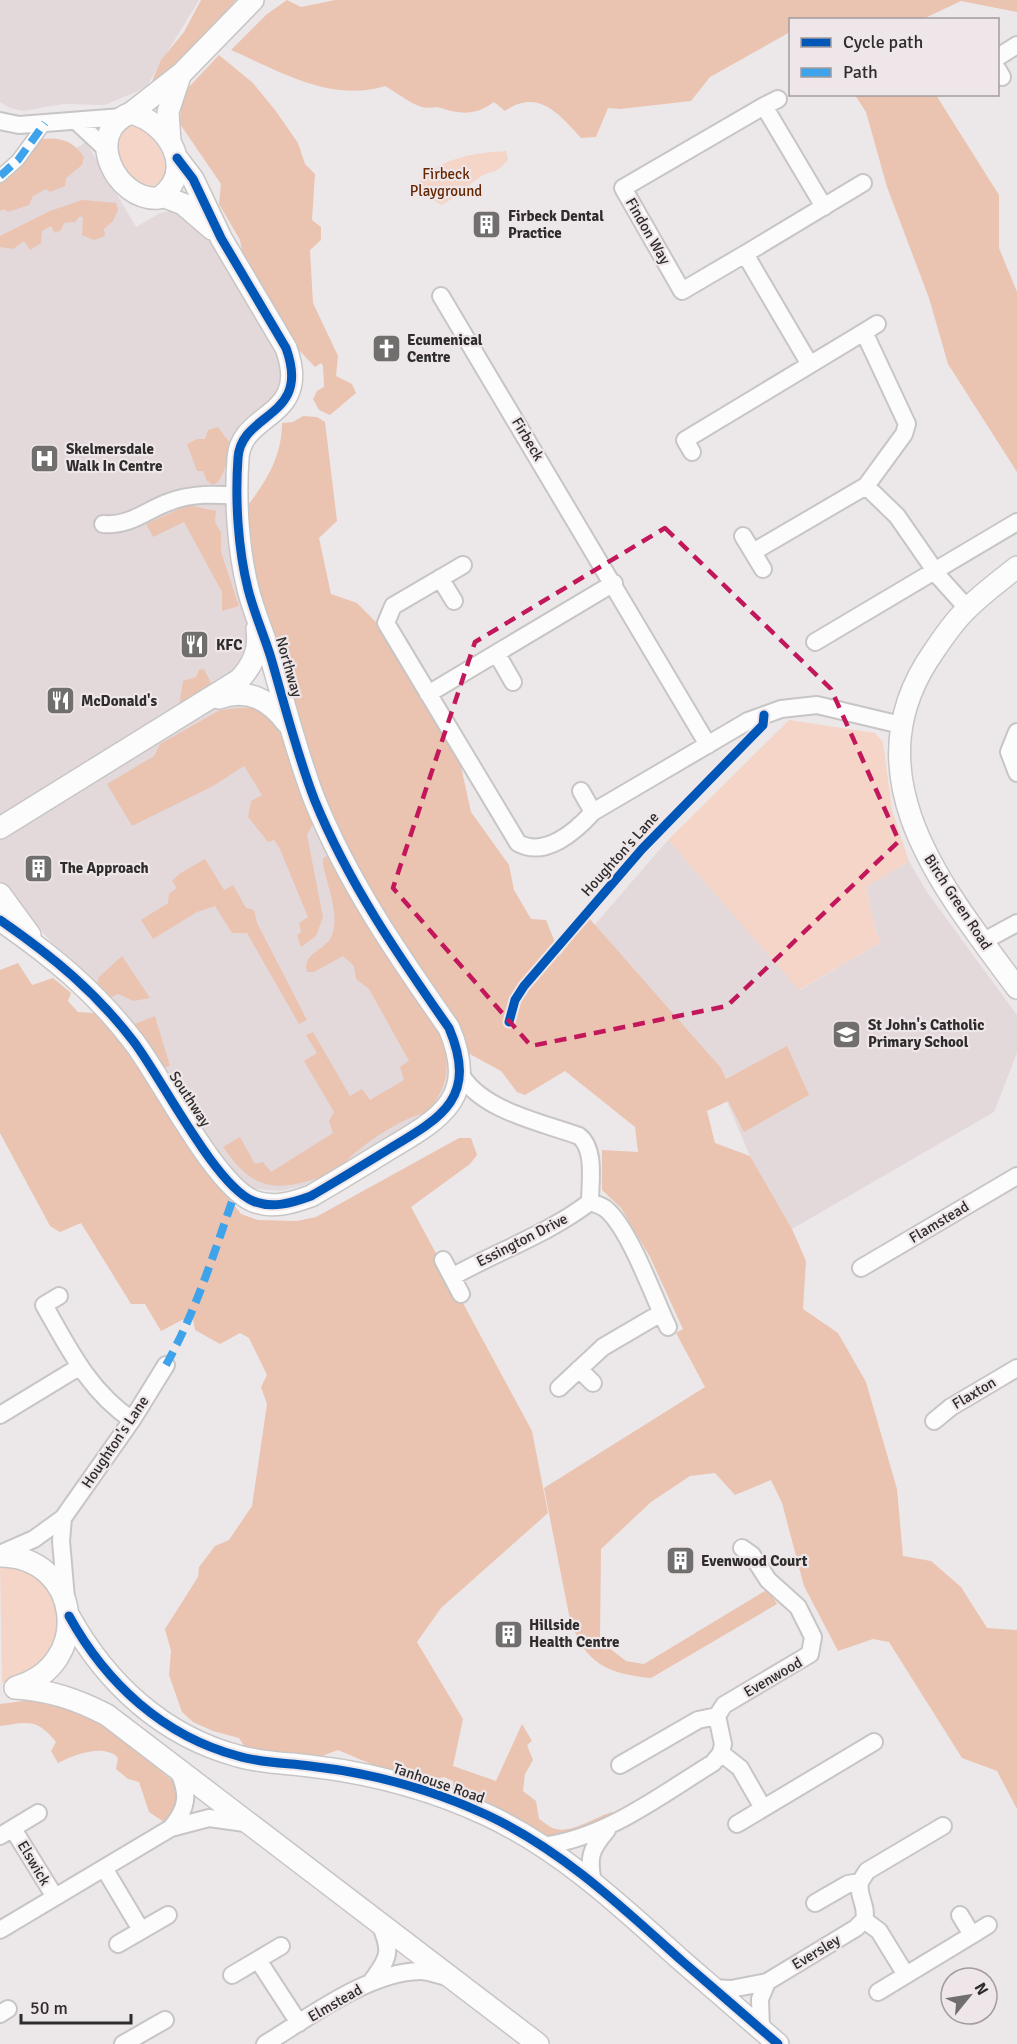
<svg xmlns="http://www.w3.org/2000/svg" width="1017" height="2044" font-family="Signika,sans-serif">
<style>
.built{fill:#e3d9db}
.green{fill:#f4d5c8}
.forest{fill:#ebc3b1}
.lines{fill:none;stroke-linecap:round;stroke-linejoin:round}
.pedestrian-casing{stroke:#c8c5c5;stroke-width:15}
.minor-casing{stroke:#c8c5c5;stroke-width:20}
.tertiary-casing{stroke:#c8c5c5;stroke-width:24}
.pedestrian{stroke:#fcfcfc;stroke-width:12}
.minor{stroke:#fcfcfc;stroke-width:16}
.tertiary{stroke:#fcfcfc;stroke-width:21}
.quiet{stroke:#3ea3eb;stroke-width:8;stroke-dasharray:15 8;stroke-linecap:butt}
.cycleway-casing{stroke:#eee6e8;stroke-width:13}
.cycleway{stroke:#0057b8;stroke-width:9}
.marked{fill:none;stroke:#c2185b;stroke-width:4.5;stroke-dasharray:12 8;stroke-linejoin:round}
.labels{text-anchor:middle;dominant-baseline:central;stroke-width:4.5;stroke-linejoin:round;paint-order:stroke}
.park-label{font-size:15px;fill:#642600;stroke:#eee6e8}
.poi-label{font-size:15px;font-weight:bold;fill:#2f2c2c;stroke:#eee6e8;text-anchor:start}
.street-label{font-size:15px;fill:#2f2c2c;stroke:#eee6e8}
</style>
<rect width="100%" height="100%" fill="#ece8e9"/>
<path class="built" d="M0,0H199L148,84L138,91L105,105L63,104L23,111L10,108L0,102Z
M86,142L136,227L160,213L175,210L199,220L273,340L282,375L280,384L269,404L243,425L253,633L247,664L0,816V193Z
M232,699L272,713L445,1040L451,1070L445,1094L430,1112L326,1176L302,1186L280,1191L245,1188L68,961L0,884V834L218,704Z
M668,840L800,990L881,942L876,932L866,887L909,861L927,892L1017,1015V1053L994,1112L792,1229L750,1156L721,1088L590,930Z"/>
<path class="green" d="M129,125C152,125 169,157 165,177L151,188L134,184L117,156L115,138Z
M506,151L508,160C494,176 492,169 480,177C465,187 458,197 441,205L415,187C436,158 473,153 506,151Z
M789,720L875,733L883,742L892,810L909,861L866,887L876,932L881,942L799,990L668,840Z
M0,1562L30,1568L58,1597L57,1649L15,1681L2,1683Z"/>
<path class="forest" d="M201,0H236L175,67L152,81L161,60L184,32Z
M287,0L301,7L335,0H1017V12L961,1L923,19L790,20V32L710,77L691,101L620,109L608,108L596,137L581,138C559,114 538,88 505,111L494,102C476,115 462,115 441,108C435,106 428,109 422,107C409,103 396,92 385,86C331,103 279,71 231,50L267,14Z
M219,55L253,83L275,110L298,143L305,164L315,174L312,220L321,227V240L310,250L313,303L338,356L336,376L352,384L356,393L330,415L319,410L313,399L317,391L324,387L323,366L321,363L315,367L298,349L244,261L240,240L219,204L221,184L180,124L181,104L188,88Z
M936,95L999,195V248L1017,292V472L948,364L929,298L887,187L866,112L855,95Z
M41,139C60,137 73,140 84,157L82,165L66,178L65,186L50,192L46,189L33,196L29,205L8,212L4,209L0,211V183L16,172L22,157Z
M82,200L116,203L118,210L113,221L104,229L105,236L94,240L82,235L83,218L80,216L75,222L64,223L61,230L55,233L51,226L42,231L41,243L30,250L24,241L13,249L0,247V236L50,211Z
M303,416L317,417L325,422L337,521L319,538L331,594L357,603L380,626L460,762L471,812L509,865L514,890L531,919L546,920L560,955L589,918L721,1068L726,1079L787,1046L809,1095L744,1132L728,1101L707,1111L715,1143L750,1156L792,1229L806,1261L803,1309L838,1333L866,1382L897,1489L903,1556L931,1561L961,1587L987,1628L1017,1630V1809L997,1771L962,1758L889,1642L873,1639L838,1651L804,1586L782,1503L771,1480L735,1495L715,1473L690,1476L651,1502L601,1549L600,1641L626,1661L644,1664L768,1589L777,1604L651,1678C607,1674 585,1663 570,1620L544,1488L705,1387L676,1333L683,1329L650,1257L621,1208L602,1190V1150L638,1152L635,1127L565,1071L525,1095L517,1092L501,1071L466,1052L348,856L300,738L250,557L252,543L247,506C267,481 282,455 282,423L293,422Z
M218,427L229,442C228,457 226,471 218,482L213,485L207,481L203,471H197L187,444L197,439H205L208,430Z
M188,505L216,511L215,522L221,533V552L239,606L222,611V592L184,522L153,537L146,524Z
M204,669L215,691L179,706L183,681L196,677L199,670Z
M252,707C289,723 301,786 314,822L307,835L323,917L316,936L301,947L297,935L301,932L299,923L308,917L279,847L274,840L268,842L248,817L251,801L262,795L244,766L213,786L132,826L107,784L154,756L160,744L220,710Z
M330,855L374,936L438,1030C452,1060 450,1089 425,1113C396,1120 355,1149 336,1172H331L329,1180L322,1183L315,1179C270,1193 250,1186 223,1147L240,1137L255,1164L263,1162L271,1172L333,1133L329,1121L334,1112L304,1061L317,1053L306,1035L313,1032L350,1096L362,1089L370,1100L404,1080L400,1067L409,1061L369,989L356,979L354,966L343,956L314,972H307C301,953 327,950 332,935C340,915 327,885 323,865V858Z
M205,859L224,890L233,885L246,908L254,910L257,923L307,1020L299,1024L247,933H232L215,906L197,912L153,939L141,920L168,903L169,894L177,888L172,881L179,874Z
M122,956L150,998L134,1001L118,994L110,998L96,987L99,977Z
M18,963L32,985L53,978L71,993L68,1001L78,1012L94,1013L134,1057L208,1172L241,1214L258,1220L297,1221L316,1217L459,1138H471L477,1155L470,1164L411,1207L532,1431L548,1513L441,1608L417,1642L463,1719L453,1766L496,1781L522,1724L532,1741L527,1745L533,1760L525,1774L523,1791L536,1801L539,1819C544,1822 550,1828 556,1829C573,1833 595,1817 612,1812L619,1827L543,1844L453,1793V1781L444,1777L427,1781L385,1770L338,1750L311,1760L246,1749L239,1738L213,1731L193,1722L182,1712L169,1675L171,1651L165,1629L198,1577L199,1567L215,1546L229,1540L252,1506L267,1404L261,1387L267,1375L249,1338L240,1333L220,1344L195,1330L193,1319L182,1320L161,1331L145,1304H131L81,1223L60,1232L50,1226L0,1133V970Z
M155,1016L170,1066L161,1068L132,1025Z
M31,1700L80,1712L88,1709L175,1783L180,1803L171,1818L164,1822L149,1812L139,1782L128,1779L116,1769L118,1758C104,1743 74,1755 58,1763L51,1751L56,1742C37,1718 28,1722 0,1726V1704Z"/>
<g class="lines">
<defs>
<path id="pedestrian" d="M0,176L18,160L45,123"/>
<path id="minor" d="M998,57L1017,45
M998,70L1002,77
M778,99L764,106L824,207
M0,121L19,125L122,117
M76,121L107,150
M745,254L682,291L623,188L764,106
M441,296L708,745
M877,324L864,332L907,424L904,434L866,486L897,516L940,578L967,608
M809,363L745,254L863,183
M692,452L685,440L864,332
M103,524C131,526 144,511 169,502C192,493 215,494 239,496
M743,536L763,569
M753,552L866,486
M463,565L393,606L386,623L518,843C545,858 575,832 593,812
M440,578L454,601
M815,642L1017,522
M497,654L513,682
M428,694L614,583
M1017,732L1009,752L1017,773
M581,791L593,812L748,721L781,709L817,705L901,725
M982,942L1017,923
M459,1071C478,1110 541,1122 579,1136C596,1149 590,1183 590,1202C596,1204 603,1206 607,1210C630,1230 654,1298 668,1327
M443,1260L461,1294
M861,1268L1017,1176
M452,1277C498,1251 548,1234 590,1202
M59,1296L44,1305C69,1349 89,1391 132,1420
M579,1369L593,1383
M559,1388L603,1347L661,1313
M0,1415L79,1367
M934,1421L951,1407L1017,1368
M63,1518L61,1541L66,1598
M0,1554L34,1539L63,1518L132,1420L166,1365
M717,1716L723,1744L721,1753L740,1768L763,1808
M620,1765L698,1720L717,1716L724,1705L810,1654L813,1637L798,1607L768,1580L752,1555L742,1548
M737,1824L874,1742
M171,1828C188,1808 189,1794 178,1770
M13,1829L55,1897
M0,1836L38,1813
M542,1846C606,1838 659,1796 713,1763L721,1753
M104,1868L141,1930
M860,1882C857,1896 868,1906 864,1920L879,1931L906,1975
M593,1883C588,1857 590,1850 607,1830
M815,1903L848,1884L860,1882L867,1871L943,1826
M960,1915L972,1935L988,1925
M0,1930L171,1828L209,1818L245,1823
M118,1944L168,1915
M258,1960L299,2023
M232,1975L281,1946
M371,1982C390,1957 392,1951 379,1922
M712,1988L731,1989L767,1982L856,1928L864,1920
M878,1992L972,1935
M0,2014L8,2009
M761,2029L760,1999L767,1982
M123,2044L165,2020
M265,2044C308,2018 368,1972 420,1971C428,1971 438,1975 447,1977"/>
<path id="tertiary" d="M131,113C169,123 197,171 159,198C116,202 82,132 131,113Z
M131,113L182,73L253,0
M170,141L168,112L179,79
M162,196L183,204L212,229
M1017,567C1001,580 983,593 968,608C955,620 944,636 934,651C847,774 943,888 1017,988
M219,698C248,688 269,699 287,723
M0,828L239,680C253,665 260,650 257,629
M0,894L30,935
M0,920C52,956 95,991 134,1042C162,1079 215,1185 253,1201C272,1209 292,1203 311,1196C337,1181 363,1165 389,1149C443,1117 478,1097 449,1028C398,955 349,884 315,801C297,755 285,706 271,658C264,635 254,613 248,589C238,549 235,500 238,458C241,411 312,419 286,348L221,238L193,179L177,158
M0,1556C81,1556 94,1665 16,1687
M69,1616C106,1683 163,1736 238,1756C261,1763 286,1763 310,1766C371,1773 431,1789 487,1815C562,1850 622,1907 682,1961C714,1989 746,2016 778,2044
M15,1688C49,1690 76,1699 107,1715L538,2044"/>
</defs>
<use href="#pedestrian" class="pedestrian-casing"/>
<use href="#minor" class="minor-casing"/>
<use href="#tertiary" class="tertiary-casing"/>
<use href="#pedestrian" class="pedestrian"/>
<use href="#minor" class="minor"/>
<use href="#tertiary" class="tertiary"/>
<path class="quiet" d="M0,176L18,160L45,123
M166,1365C197,1309 215,1250 236,1190"/>
<defs>
<path id="cycleway" d="M0,920C52,956 95,991 134,1042C162,1079 215,1185 253,1201C272,1209 292,1203 311,1196C337,1181 363,1165 389,1149C443,1117 478,1097 449,1028C398,955 349,884 315,801C297,755 285,706 271,658C264,635 254,613 248,589C238,549 235,500 238,458C241,411 312,419 286,348L221,238L193,179L177,158
M509,1022L515,1000L524,986L642,849L763,725L764,715
M69,1616C106,1683 163,1736 238,1756C261,1763 286,1763 310,1766C371,1773 431,1789 487,1815C562,1850 622,1907 682,1961C714,1989 746,2016 778,2044"/>
</defs>
<use href="#cycleway" class="cycleway-casing"/>
<use href="#cycleway" class="cycleway"/>
</g>
<path class="marked" d="M665,528L831,689L899,841L727,1006L531,1046L393,888L475,642Z"/>
<defs>
<symbol id="building-square" viewBox="-11 -11 22 22"><rect x="-9" y="-9" width="18" height="18" rx="4" fill="#716e6e" stroke="#eee6e8"/><path d="M-4-6H4V6H1V3H-1V6H-4ZM-2.5-4.3h1.7v1.8h-1.7ZM.8-4.3h1.7v1.8H.8ZM-2.5-1h1.7V.8h-1.7ZM.8-1h1.7V.8H.8Z" fill="#fff"/></symbol>
<symbol id="church-square" viewBox="-11 -11 22 22"><rect x="-9" y="-9" width="18" height="18" rx="4" fill="#716e6e" stroke="#eee6e8"/><path d="M-1.2-6h2.4v3.5h3.3v2.4h-3.3V6h-2.4V-.1h-3.3v-2.4h3.3Z" fill="#fff"/></symbol>
<symbol id="hospital-square" viewBox="-11 -11 22 22"><rect x="-9" y="-9" width="18" height="18" rx="4" fill="#716e6e" stroke="#eee6e8"/><path d="M-5-5h3v3.5h4V-5h3V5h-3V1.5h-4V5h-3Z" fill="#fff"/></symbol>
<symbol id="restaurant-square" viewBox="-11 -11 22 22"><rect x="-9" y="-9" width="18" height="18" rx="4" fill="#716e6e" stroke="#eee6e8"/><path d="M-5-6h1v4h1v-4h1v4h1v-4h1v5L-1.5 .5V6h-2V.5L-5-1ZM5-6V6H3V1.5H1.5Q1.5-4 5-6Z" fill="#fff"/></symbol>
<symbol id="school-square" viewBox="-11 -11 22 22"><rect x="-9" y="-9" width="18" height="18" rx="4" fill="#716e6e" stroke="#eee6e8"/><path d="M0-5L7-2L0 1L-7-2ZM-4 1L0 2.5L4 1V4Q0 6-4 4Z" fill="#fff"/></symbol>
</defs>
<g fill-rule="evenodd">
<use href="#building-square" x="470" y="208" width="33" height="33"/>
<use href="#church-square" x="370" y="332" width="33" height="33"/>
<use href="#hospital-square" x="28" y="442" width="33" height="33"/>
<use href="#restaurant-square" x="178" y="628" width="33" height="33"/>
<use href="#restaurant-square" x="44" y="684" width="33" height="33"/>
<use href="#building-square" x="22" y="852" width="33" height="33"/>
<use href="#school-square" x="830" y="1018" width="33" height="33"/>
<use href="#building-square" x="664" y="1544" width="33" height="33"/>
<use href="#building-square" x="492" y="1618" width="33" height="33"/>
</g>
<g class="labels">
<g class="park-label">
<text x="446" y="174">Firbeck<tspan x="446" dy="17">Playground</tspan></text>
</g>
<g class="poi-label">
<text x="508" y="216">Firbeck Dental<tspan x="508" dy="17">Practice</tspan></text>
<text x="407" y="340">Ecumenical<tspan x="407" dy="17">Centre</tspan></text>
<text x="66" y="449">Skelmersdale<tspan x="66" dy="17">Walk In Centre</tspan></text>
<text x="216" y="645">KFC</text>
<text x="81" y="701">McDonald's</text>
<text x="60" y="868">The Approach</text>
<text x="868" y="1025">St John's Catholic<tspan x="868" dy="17">Primary School</tspan></text>
<text x="701" y="1561">Evenwood Court</text>
<text x="529" y="1625">Hillside<tspan x="529" dy="17">Health Centre</tspan></text>
</g>
<g class="street-label">
<text transform="translate(648 231) rotate(60)">Findon Way</text>
<text transform="translate(528 439) rotate(59)">Firbeck</text>
<text transform="translate(289 667) rotate(74)">Northway</text>
<text transform="translate(620 854) rotate(-48)">Houghton's Lane</text>
<text transform="translate(958 902) rotate(57)">Birch Green Road</text>
<text transform="translate(190 1099) rotate(57)">Southway</text>
<text transform="translate(939 1222) rotate(-31)">Flamstead</text>
<text transform="translate(522 1240) rotate(-27)">Essington Drive</text>
<text transform="translate(974 1393) rotate(-31)">Flaxton</text>
<text transform="translate(115 1442) rotate(-56)">Houghton's Lane</text>
<text transform="translate(773 1677) rotate(-30)">Evenwood</text>
<text transform="translate(439 1783) rotate(19)">Tanhouse Road</text>
<text transform="translate(34 1863) rotate(59)">Elswick</text>
<text transform="translate(816 1952) rotate(-31)">Eversley</text>
<text transform="translate(335 2003) rotate(-30)">Elmstead</text>
</g>
</g>
<rect x="789" y="18" width="210" height="78" fill="#eee6e8" stroke="#a29c9d" stroke-width="1.5"/>
<rect x="801" y="38" width="30" height="9" fill="#0057b8" stroke="#a29c9d" stroke-width="1.5"/>
<text x="843" y="48" font-size="18" fill="#2f2c2c">Cycle path</text>
<rect x="801" y="68" width="30" height="9" fill="#3ea3eb" stroke="#a29c9d" stroke-width="1.5"/>
<text x="843" y="78" font-size="18" fill="#2f2c2c">Path</text>
<g transform="translate(969 1996) rotate(60)"><circle r="28" fill="#eee6e8" stroke="#a29c9d" stroke-width="1.5"/>
<path d="M0-4.5L10 22L0 15L-10 22Z" fill="#716e6e"/>
<text y="-9" font-size="16" font-weight="bold" text-anchor="middle" fill="#2f2c2c">N</text>
</g>
<path d="M21 2014v9h110v-9" fill="none" stroke="#2f2c2c" stroke-width="3"/>
<text x="30" y="2014" font-size="18" fill="#2f2c2c" stroke="#eee6e8" stroke-width="4.5" paint-order="stroke">50 m</text>
</svg>
